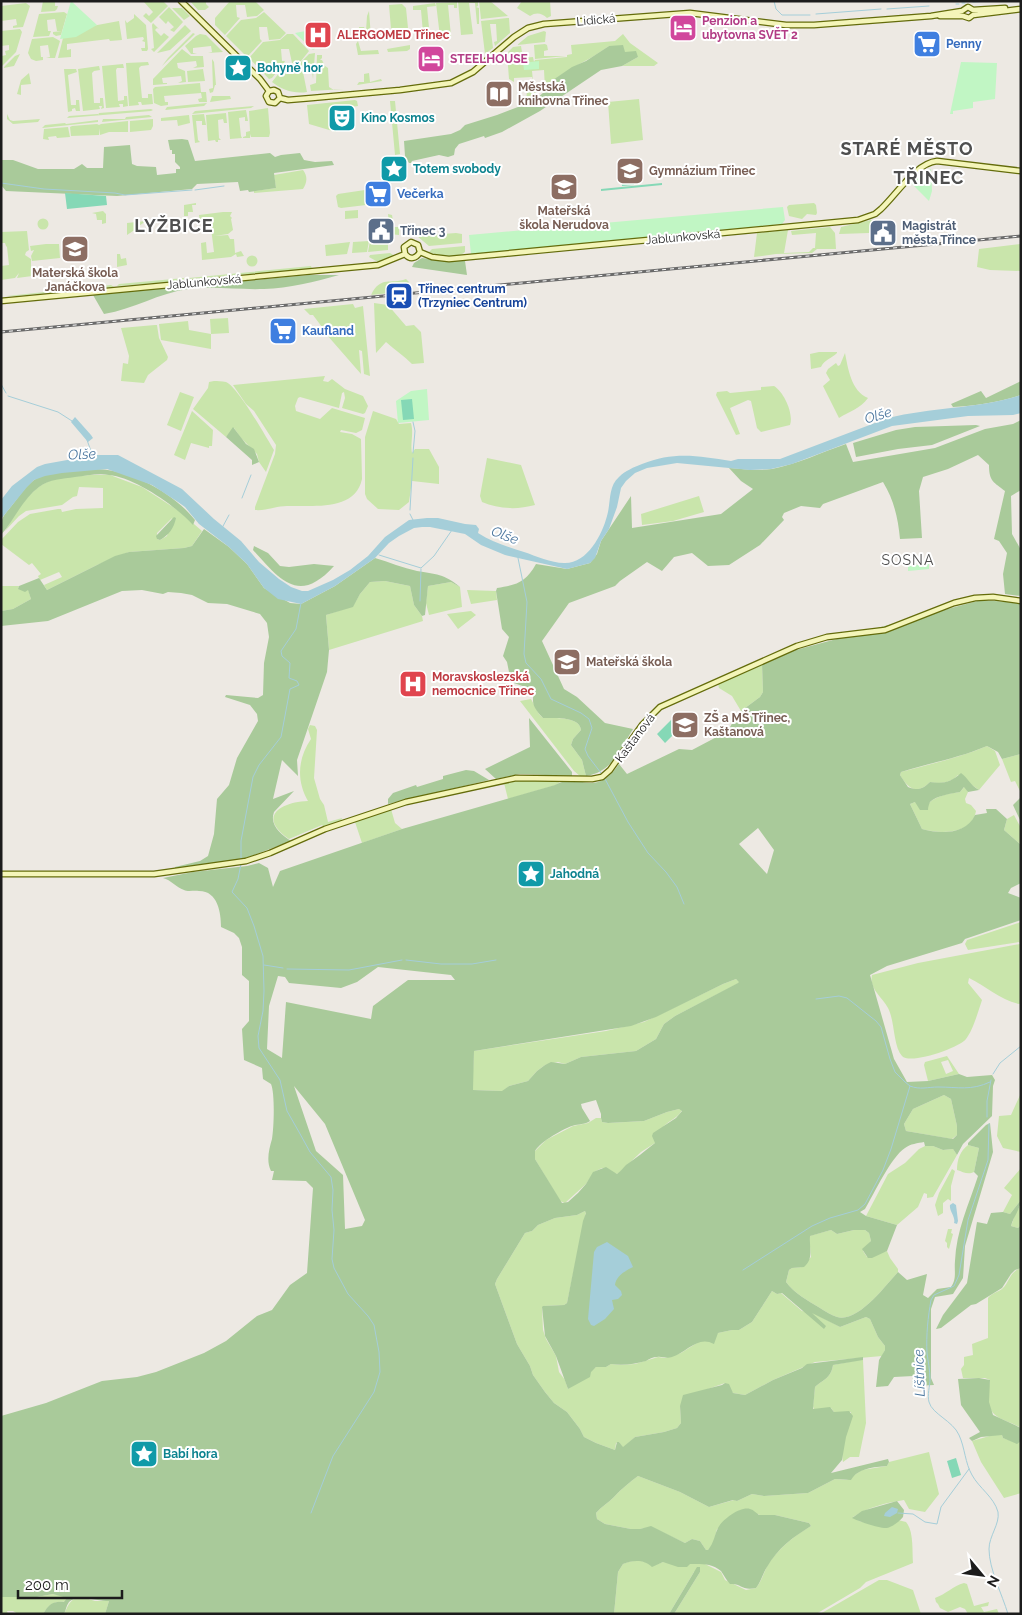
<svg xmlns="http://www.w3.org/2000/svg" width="1022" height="1615" font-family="Raleway,sans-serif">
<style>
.grass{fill:#c9e5ab;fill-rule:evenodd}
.forest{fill:#a9ca9a;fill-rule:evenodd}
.park{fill:#c1f6c4}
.pitch{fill:#85d8b6}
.water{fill:#a5ced9}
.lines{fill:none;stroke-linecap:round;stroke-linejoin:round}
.stream{stroke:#a5ced9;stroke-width:1}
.secondary-casing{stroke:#646c0b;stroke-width:7}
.secondary{stroke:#f4f5b9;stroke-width:4.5}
.rail-casing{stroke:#6a6a6a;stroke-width:3}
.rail{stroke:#fff;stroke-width:1;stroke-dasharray:4;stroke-linecap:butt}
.labels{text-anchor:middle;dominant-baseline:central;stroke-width:4;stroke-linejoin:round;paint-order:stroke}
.street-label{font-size:12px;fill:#1c1c1c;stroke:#fff}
.hotel-label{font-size:12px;font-weight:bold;fill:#b23c85;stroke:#fff;text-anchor:start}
.health-label{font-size:12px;font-weight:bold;fill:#be3a42;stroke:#fff;text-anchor:start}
.shop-label{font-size:12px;font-weight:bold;fill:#366cbe;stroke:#fff;text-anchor:start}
.culture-label{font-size:12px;font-weight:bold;fill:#0d838f;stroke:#fff;text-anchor:start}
.education-label{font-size:12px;font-weight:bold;fill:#785e54;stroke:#fff;text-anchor:start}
.service-label{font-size:12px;font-weight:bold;fill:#4e5e75;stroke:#fff;text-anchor:start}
.transit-label{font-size:12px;font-weight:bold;fill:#164399;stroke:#fff;text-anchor:start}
.water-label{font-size:14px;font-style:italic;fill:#4c779f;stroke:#fff}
.neighbourhood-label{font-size:14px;letter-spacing:1px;fill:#4f4f4f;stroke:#fff}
.district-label{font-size:18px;font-weight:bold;letter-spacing:1px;fill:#4f4f4f;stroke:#fff}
</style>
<rect width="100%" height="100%" fill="#ede9e3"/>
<path class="grass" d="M43,1H55V6H58L57,9L55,11L41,12Z
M143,1H163L168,6L151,23L143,16L146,13L149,16L153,12Z
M190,1H206V4L209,7L205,10H198Z
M230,1H255L264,10L257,16L247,17L245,5H236L237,17L240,18L225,35L215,25V18Z
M458,1H478V6L476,7L479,8V24H477L475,3H469L473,34L461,35Z
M479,1H490L508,16L481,19Z
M522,1H550L551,16L547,18C542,13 536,12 530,16L517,8Z
M457,2V8H454V5H448L451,36L440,37L436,3Z
M26,3L30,6L23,27L13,28V26L17,25L16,19L1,21V6Z
M435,3L436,6L427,7L430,38H421L420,37L423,33L421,10H413V6Z
M402,4L406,8L408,28L391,29L389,5Z
M169,7L183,22L174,32L170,30L174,27L168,21L166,24L159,17Z
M172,8H182L190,16L184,20Z
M369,11L371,37L358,40L356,31H359V27H364L366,31L367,16Z
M64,12L67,14L61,35L56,36L53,34V32L62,31H57L55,19L47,20L48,31H51L49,36L33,37L39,14Z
M264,12L286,33L280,39L269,40L267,27H259L260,39L262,41L247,57L226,36L241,20L256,18Z
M134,14L146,25L148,49L147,51H142L141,48H145V42L142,41L144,39L143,37L127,39L125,20L127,23L134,18Z
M507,18H509L510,33L495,46L494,42L497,41L496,24H490L493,48L485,54L481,21Z
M119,21L122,40L110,41L109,39L67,44V50L71,49V57L58,58L63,38L92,26Z
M153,23L159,29L157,28L155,30L161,36L164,33L169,37L154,52L151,49L154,48L152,25Z
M185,25L191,31L170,50L157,53Z
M20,29L22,32L16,52L2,66V56L6,55L5,51L9,50V45L1,46V31Z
M544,31L546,32L545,42L517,45L528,36Z
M193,33L195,34L162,66L168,58Z
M200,34L206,35L223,52L208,53L212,52L211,46L193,48V53L197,54H191L185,46L196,36Z
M287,34H293L309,51L301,61L292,63L289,49H281L282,61H285L284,63L272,78L269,79L249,58L263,42L280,40Z
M623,34L630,43L658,63L654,66H622L638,57L609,46C601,51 593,57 585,61C570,69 557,76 545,89L544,70L532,71L533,81L532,77L514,78V82L509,79L507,53L513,47L521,46L523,58L533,57L534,62L535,60L567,57V55L572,54L571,45L615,41Z
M53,37L60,41L55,58H46L50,57L48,45L40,46L41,57H43V60L36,61L31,59L28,53L32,39Z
M358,41L361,51L378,50L379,54L358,55L356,44Z
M545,44L547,45L548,50L544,51V56H566L535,59L534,45Z
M410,45V49L407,51L388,52L387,49Z
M182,49L191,56H203L204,67L193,68L197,66L196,61L177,63L178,68L185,71L186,82L178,83L182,81L181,76L162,78L163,83H167V84L153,85V79Z
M315,53L313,79L312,71L303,72L307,92C294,94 282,90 272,82L286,64L300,63L309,54Z
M20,54L14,66L3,68L15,56Z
M317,55H322V58L320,60H322L325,66L328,68L329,87L334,90L344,89L311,91L310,85L316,83Z
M212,59L214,62L216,85H215L213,92L210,93L209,89L213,88Z
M148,62L149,65L141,66L139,68L142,98H148V94H152L153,104L142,105L141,102H138L139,105L129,106L126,63Z
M123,64L124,68H117L116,70L118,101L124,100V96H127L128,106L123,107V104H119L120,107L106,108L102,66Z
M99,66L100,70L94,71L92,73L94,103H100V98H103L104,108L101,109L102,106H99L100,109L83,111L78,69Z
M64,69H76L77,72L68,75L71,105H76V100H79L80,111H76L75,108L72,109V111L68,112Z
M203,69L205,81L188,82L187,71Z
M29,73L31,84L21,85V95L17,94L21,80Z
M369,73L370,82L381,79L382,81L357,85L359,82H364V74Z
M200,83L201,92H206L207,102H199L198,99L202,98L201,93L164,96L165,102H168V105L161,106L154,103L153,89L155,87Z
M534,83L538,85L539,88L530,99L526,100L527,92L525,89V84Z
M212,96H230L231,99L210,102Z
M639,99L643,140L611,144L608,102Z
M355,100L357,101L358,106L336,109L333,119L336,132L309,124L307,105Z
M390,101H395L400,154L395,155Z
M207,103L204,106L165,110L167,107Z
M254,106L251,108L192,114L195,111Z
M268,108L270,133L269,137H251L250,134V138H243V137L246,136V132L250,131L249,111Z
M151,109L153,110L151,111L67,118L69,116L98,114V115L99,113Z
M246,110L248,121H245V117L239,118L241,136L242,138L230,139L228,112Z
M226,113L227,123H224L223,119L218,120L219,138L221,140H218V142H216L215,140L208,141L206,115Z
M7,114L10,120L13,121L40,119L38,122L13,124L7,119Z
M204,114L206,125H202V121H196L198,140L200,142L195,143L192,115Z
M149,115L152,117L102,122L103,119H125L126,117Z
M189,115L190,123L178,126L177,120L161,121V118Z
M153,119V126L151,130L130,132V121Z
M98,120V122L42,128L45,125L65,123L66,124Z
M128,121V132H109L100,135L99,128V135L71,136L70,127L72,126L97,124L99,125L101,124Z
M68,127L70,137L57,138L56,136L48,137L49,140L43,139L44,129Z
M303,170C308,176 307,183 303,189L254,193V191L276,188L274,175Z
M380,171L397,177L400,182L384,181L381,177Z
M365,190L367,192L368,204L366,205L341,208L338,207L336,196L338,194Z
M196,203V205H192L193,212H188V216H184V205Z
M814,203L816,205L817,213L816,215L807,214L802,219L789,216L787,207L789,205Z
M358,210V218L345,219V211Z
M103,211L106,214V223L102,224V220H97L96,214L92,213Z
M223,212H232L230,216L232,218L231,219L233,230L228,234L214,236L228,235L230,239H234L235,253L241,251L244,256L237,257L236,254L231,257L202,260L201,243L206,242L207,253L214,252L211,228L210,227L209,222H200L199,215Z
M388,214L392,215L394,227H399V235L390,234Z
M37.5 224a5.5 5.5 0 1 1 11 0a5.5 5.5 0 1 1-11 0Z
M871,220L874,221L875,226L869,233L839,234L841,227Z
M146,221L139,226L136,227V229L127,235V223Z
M830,227L835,233L836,249H817L812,253L776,254L754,257L757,233L788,230L784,253L809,252L813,248H815L816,233L792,235L791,231Z
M27,231L29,250L26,252L25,255L31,259V272L38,271L40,275L17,278L19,273L15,278L1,280V266L9,265L7,247L6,246L5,243H2L1,247V232Z
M456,233L462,234V243L429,246L417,236Z
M386,239L388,241V250L368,252L370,241Z
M369,241L367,252L352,253L353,242Z
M350,242L347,254L326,256L325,245Z
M46,244H59L60,258L32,261L31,256L34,250L31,251L30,246Z
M1021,244V271L990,270L977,267L979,249Z
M465,246V252C458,259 438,256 429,252L432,249Z
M390,253L395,256L378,262L369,257L370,255Z
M117,254H120L121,259L126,258L127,265L117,267Z
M246.5 261a5.5 5.5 0 1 1 11 0a5.5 5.5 0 1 1-11 0Z
M311,266L312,269L189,279V278Z
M184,278V281L117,286L119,284Z
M406,279L409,282L407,285L389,287L390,293L371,295C381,275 390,285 406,279Z
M111,285L114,287L16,296H7Z
M374,303L388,305L406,326L414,325L421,332L424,363L412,364C404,356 395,350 386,342L376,353Z
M353,304L355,308L363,306L370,376L364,374L362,351L359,350L361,374L320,327H322L313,315H310L304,309Z
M228,318L229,333L211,334V349L161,340L159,324L188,321L189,330L211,334L210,319Z
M155,325H157L159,338L168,357L167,360L148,375L144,383L121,381L123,363L128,364L129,356L121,328Z
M819,352H837V353C831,359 825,359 821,367L811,369L810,354Z
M845,353C848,368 851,391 868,398C860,409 850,411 839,418L823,386L830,380L826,373L828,369L836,363L838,366L840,365Z
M325,376L323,381L328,382L332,379L345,389L363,396L368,406L365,413L363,414L342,408L345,398L344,392L342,393L339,408L300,397L298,398L295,406L296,411L320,419L332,408L365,418L362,430L356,433L341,430L340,432L352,434L361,439L362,479C355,512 312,505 287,506C276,506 266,511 255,510V507L275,454L276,445L254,411L246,404L233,385Z
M214,381C217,381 222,381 226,382C238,387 266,437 274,450L266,472L259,462L257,454L241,438L234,428L226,437L193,409L208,388L209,382Z
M774,386C784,392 794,414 790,425L761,432L757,428L751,401L748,400L730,408L740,434L736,435L716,395L717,392L727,391L730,393L761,390V387Z
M180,392L194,397L181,431L167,425Z
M192,411L213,430L212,446H209V448L191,443L185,460L174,455Z
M373,411L396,419L399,424L411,423C414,433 410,444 412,453L415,449H429L439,467V484L412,481L409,502L399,510L378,509L367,499L365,494V437Z
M487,458L521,465L535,505C517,510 498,509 482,502L480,496Z
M90,475H110L142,487L179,511L202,531L192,546L184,548L129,552L97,565L47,590L44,585L62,577L59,572L40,580L38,576L41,574L32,563L29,565L1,544V540L18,522L30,514L58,509H61L62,512L76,509L103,508V488L79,487L77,496L73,497L62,505L26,511L19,516L5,531C16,511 32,485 55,479C66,476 79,477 90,475ZM172,518L167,536L160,540L157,539V533Z
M699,496L704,512L673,521L642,525L641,514Z
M385,581L410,586L414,605L422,616L423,621L329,650L326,615L353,606L360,594L370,582Z
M451,582L460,587L462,607L429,615L426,603L428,586Z
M1,586H19L18,589H28L31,599L13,609L1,611Z
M467,590L496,591L497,600L471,604Z
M471,611L476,615L458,629L447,614Z
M762,664L763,692L760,697L741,711L732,696L719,688L718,684Z
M531,699L539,714L543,718C554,718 580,716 581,730L573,739L571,745L582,760L586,776H580L574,771L520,701Z
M310,725L315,726L317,730L314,778L320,799L324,805L328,822L342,818L341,821L324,827L322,825L289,839C257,817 280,802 308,801C296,780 298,758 311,739L308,729Z
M987,746L995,751L1000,765L979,790L958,775C951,783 940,784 930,782C917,795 908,789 900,775L901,772C930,764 959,758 987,746Z
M1021,754V793L1015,781L1011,782L1002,759Z
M521,780L561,781L556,785L508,799L504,783Z
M965,786L968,792L965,799L966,803L971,805L976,811C972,835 940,834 922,829L910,804L915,802L929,803C936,796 950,793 960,792Z
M391,809L395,823L402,829L362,843L355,822Z
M1014,815L1021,828V845L1004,830L1007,819Z
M1021,922V1003L1019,1004C1000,1000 986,986 969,978L968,983L982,1000C978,1012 973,1030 966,1039C959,1048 910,1065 902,1056C893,1046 895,1021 888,1008C882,997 869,989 872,975L918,963L1020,944L1019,942L968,950L965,944L967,940Z
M736,979L740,982L739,983L675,1016L664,1024L656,1039L636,1051L581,1057L565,1064L558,1062L545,1065L537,1071L528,1081L509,1086L503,1091L472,1090L474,1051L606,1031L644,1022L723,984Z
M947,1056L959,1074L928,1081L924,1065L925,1062ZM948,1060L953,1071L946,1074L941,1062Z
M1021,1093V1152L1003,1148L997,1136L999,1116L1011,1115Z
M944,1095L951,1099L957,1126V1135L952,1139L906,1131L904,1124L913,1109Z
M679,1109L682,1110C678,1118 670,1120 664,1126C660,1130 658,1136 655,1140V1143L641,1152L619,1173L617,1174L602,1168L594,1172L586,1184L565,1203L560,1201L535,1159V1151L546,1140L573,1126L588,1123L596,1118H601L602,1122L608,1123L644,1121L667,1112Z
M968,1145L979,1148L974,1172C968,1175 963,1172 957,1170C957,1160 960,1151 968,1145Z
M925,1146H933L943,1150L953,1149L957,1155L933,1197L927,1198V1194L924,1193L918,1207L897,1225L866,1216L888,1174L905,1163L919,1149Z
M1021,1168V1200L1010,1214L1003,1212L1012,1195L1004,1188Z
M952,1169L955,1171L951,1186V1201L948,1199L943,1203V1213L938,1216L935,1205L939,1193Z
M1021,1205V1225L1018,1228L1011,1226L1016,1212Z
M585,1211L586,1212L567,1303L564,1305L544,1306L542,1308L543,1330L546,1339L556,1356L559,1372L565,1380L568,1389L596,1367H606L611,1364L621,1365L635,1364L658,1357L665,1358L681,1353L700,1341L708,1340L718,1333L732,1330H739L752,1322L772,1291L777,1294L781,1293L802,1311L814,1313L840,1327L866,1317L870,1319L878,1337L885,1346V1350L882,1356L815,1362L773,1380L745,1395L733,1393L725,1383L708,1389L680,1406L681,1423L677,1428L664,1432L635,1437L623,1448L619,1442L616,1443L615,1450L596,1443L584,1437L580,1429L567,1412L554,1403L545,1392L533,1375L530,1366L517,1344L495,1284L497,1279L525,1233L532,1231L538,1225L555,1218L577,1215Z
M948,1229H952L951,1233L953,1234L949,1249L947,1247V1243L945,1241Z
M831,1230L837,1234L854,1230H865L869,1233L871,1241L863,1251L867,1257L887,1251L890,1258L898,1269V1272C885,1286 858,1323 837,1317C831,1315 825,1311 820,1308C808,1301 794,1293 786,1282L789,1270L792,1268L802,1267L811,1257L809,1236Z
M1021,1268V1428C1002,1417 987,1420 988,1392C988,1388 990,1384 990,1380L985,1378H963L961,1369L964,1365V1357L973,1355L972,1344L988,1338V1298C992,1293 998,1292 1002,1289C1010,1282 1009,1272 1021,1268Z
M858,1360H863L866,1423L859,1457H850L843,1462C840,1450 849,1425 851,1412H834L831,1408L814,1410L813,1406L815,1387C824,1379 831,1378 833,1365Z
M993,1435H1002L1003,1438L1017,1443L1021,1441V1493L1004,1498L981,1462L972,1441Z
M929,1452L939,1494L925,1512L909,1509L904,1500C885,1503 869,1507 853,1517L859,1521L886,1528L898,1520L906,1522C914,1531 912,1551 913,1563L866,1582L860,1588L816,1614H674L700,1572H694L669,1614H614L618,1572L623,1564C633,1560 644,1559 652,1566L663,1562L689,1564H705L721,1572L725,1580L746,1590L756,1588C762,1581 764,1571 769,1563C780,1547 794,1536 811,1526L809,1523L775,1515L761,1516L758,1514L717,1529L713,1545L708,1550H706L700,1541L692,1539L685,1543L651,1527L640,1529H631L605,1524L597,1519L596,1513C601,1507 608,1503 614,1497C621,1489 629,1483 638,1476L680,1492L709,1507L734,1500L737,1501L752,1494L764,1496L808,1493L835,1479L847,1480L862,1470L887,1466L889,1462Z
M879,1580H887L913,1590L921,1614H820Z
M964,1583L967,1584L974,1606L989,1602L988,1606L981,1607L984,1612L997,1609L999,1614H968L965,1609L960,1607L948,1612L940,1608L938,1604L936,1602L935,1598C946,1594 953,1586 964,1583Z
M53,1594L64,1596L67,1599L65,1602C53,1601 49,1605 43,1614H18L13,1611H7L8,1614H1V1597H37Z
M82,1597L95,1601H109L105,1614H64C69,1604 70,1598 82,1597Z"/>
<path class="forest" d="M623,45L625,52L636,51L638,57L622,66L601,70L540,111L502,132L485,138L484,136L459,144L455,149L454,155L448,157L439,155L412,161L411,163H409L405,156L404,141L451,134L460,130L465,125L497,115L534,101L544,92L553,80L572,67L586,61L609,46Z
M182,139L188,140L195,161L270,153L275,157L281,155L300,153L304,160L315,162L332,161L334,165L274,173L276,188L249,192L248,190L240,191L238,182L197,184L192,189L117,196L6,191L1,185V160H13L38,169H74L82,164L87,168H103L104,147L130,145L132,164L137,166L156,167L157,175L176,173V169H180V167L175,162V154H172V150H170L168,140Z
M422,258L442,261H465L467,275L412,267L414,263Z
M309,275H339C315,282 289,288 264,289C239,290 213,286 188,289C159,293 134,309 104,314L93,295Z
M1021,381V395C1000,402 975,406 953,407L951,404L981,391L986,398Z
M1021,420V490L1011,496L1012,534L1021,550V596L1005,594L1003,574L1007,553L999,541L994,539L1005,491C994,482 989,482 989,465L978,455L948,469L923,477L919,491L922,538L900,539C898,518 894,500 883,482L823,504L820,508L801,506L784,513L782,517L784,520L760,545L729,565L708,566L692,553L674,557L662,571L647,562L620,581L615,586L569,603L542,641L564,689L577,697L605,723L633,729C620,750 612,772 586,776L582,760L571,745L573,739L581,730C580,716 554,718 543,718C539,714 533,707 533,701C533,695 534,694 531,689L511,682L507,662L503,656L509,637L502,629L496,591L497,588C517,585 526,582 536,564L567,569L590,563L597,554L601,541L631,496L632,528L721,514L753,489L741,481L729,468C743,469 758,471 772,469C798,464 822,452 846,444L853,462L935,448L985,429L1013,424Z
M976,425L980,426L932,445L898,449L856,457L853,443L896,430L915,427Z
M233,427L246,444L254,449L259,462L252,465V460L226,437Z
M92,469C128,468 173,492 195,520L193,525C176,506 134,477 109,475C98,473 86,476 75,477C62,479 50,479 39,487C22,500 14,520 1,535C1,516 2,518 13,504C19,496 26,486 34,480C50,470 74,471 92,469Z
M174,517L176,518C174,528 169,535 160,540L157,539L156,536Z
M204,529L229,547L247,564L264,588L290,603L301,604L335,586L375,558C389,562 403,568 417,571C435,574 445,574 460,587L451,582L428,586L425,615L422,616L414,605L410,586L385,581L370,582L360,594L353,607L326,615L329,650L327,672L297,760L298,776L282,760L273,799L294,791L274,812C269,826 282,835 291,841L246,858L175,870V867L200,861L208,856L214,834L217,799L229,785L237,758L258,721L257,714L250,705L225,697L226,695L258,698L263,695L264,663L269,637L267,623L260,614L227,604L208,603L192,595L181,593L168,592L163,594L142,590L122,591L48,621L1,626V611L13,609L31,599L28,590L25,592L18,589L19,586L39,578L47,590L115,556L129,552L184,548L192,546Z
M254,546L268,553L280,566L289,567L314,564L334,566C299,605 280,580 253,550Z
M981,600L1021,603V754L1002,759L998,752L987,746C959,758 930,763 901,772L900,775L908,787C918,791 923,789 930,782C944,784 951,782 961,773C968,778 970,785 979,790L968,792L964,787L960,792C953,793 935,796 930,802C929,804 928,807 928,810H920L915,802L910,804L922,829C940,834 966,835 975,815L987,813L986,809H996L1007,819L1004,830L1021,845V883L1011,888L1008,893L1021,898V920L965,939L962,943L887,966L870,975L894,1059L907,1082L928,1081L959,1074L967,1077L992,1075L995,1080L993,1086L992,1116L963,1144L957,1155L953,1149L943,1150L933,1146H925L924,1142C918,1143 910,1144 905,1148C891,1157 874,1194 865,1209L860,1212L866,1216L897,1225L887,1251L872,1258H868L862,1249L871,1241L869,1233L865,1230H854L837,1234L831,1230L810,1236C809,1248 814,1259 804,1267L792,1268L789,1270L786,1282C794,1293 808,1301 820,1308C825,1311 831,1315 837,1317C858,1323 885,1286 898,1272L907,1280L927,1274L923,1295L928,1298L937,1289L951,1287C957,1278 954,1271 955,1261C956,1231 969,1204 978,1176L974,1172L979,1148L968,1145V1143L986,1125L990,1123L993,1152L965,1246L963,1278L953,1294L935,1297L931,1309V1378L934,1385L912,1386L913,1376L894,1377L888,1386L876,1387L879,1360L885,1350V1346L878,1337L870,1319L866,1317L840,1327L812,1313L826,1326L824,1329L782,1293L777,1294L772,1291L752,1322L739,1330H732L718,1333L714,1344C698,1335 687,1352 672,1357C666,1359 662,1356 657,1357C653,1357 649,1359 646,1361C634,1364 623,1366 611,1364L606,1367H596L591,1372L590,1377L568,1389L556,1356L545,1336L542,1307L543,1306L564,1305L567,1303L583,1221L586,1213L585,1211L577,1215L555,1218L538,1225L532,1231L525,1233L497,1279L495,1284L517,1344L530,1366L533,1375L545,1392L554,1403L567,1412L580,1429L584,1437L596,1443L615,1450L617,1442H619L623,1447L635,1437L664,1432L677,1428L681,1423L680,1406L683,1395L722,1385L725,1383L729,1384L733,1393L745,1395L773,1380L802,1368L807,1364L863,1357V1360L833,1365C831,1378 824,1379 815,1387L813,1409L830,1407L834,1412L849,1411L853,1416L846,1437L842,1460L831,1473L888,1459L889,1462L887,1466C874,1467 858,1468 851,1480L835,1479L808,1493L764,1496L752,1494L737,1501L733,1500L709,1507L680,1492L638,1476C629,1483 621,1489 614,1497C608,1503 601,1507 596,1513L597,1519L605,1524L631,1529H640L651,1526L685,1543L692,1539L700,1541L706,1550H708C714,1543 714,1536 718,1528C722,1520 740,1506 750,1509C754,1510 756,1513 759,1515H775L809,1523L811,1526C793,1537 778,1548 767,1567C763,1573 761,1582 756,1588C741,1591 742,1583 730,1584C726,1580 724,1575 721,1571C712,1563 700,1564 690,1564L687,1567H678L663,1562L652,1567C644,1559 633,1560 623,1564L618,1572L614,1614H105L109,1601C98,1601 76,1594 69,1602C66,1606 66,1610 64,1614H43C49,1604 53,1601 64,1602L67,1598L53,1594L37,1597H1V1416L46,1403L102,1381L137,1377L156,1372L204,1353L226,1341L257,1316L272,1310L290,1285L307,1273L313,1188L306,1181L272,1180L274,1171H271C266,1161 269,1149 272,1139C274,1128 275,1093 271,1084L263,1079L262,1068L244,1060L242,1029L249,1021V981L242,975V947L239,938L234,933L221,927C221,913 218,891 199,891C194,890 188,892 184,890C176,887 171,880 163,878L193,872L247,866L259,863L268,868L273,887L280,871L402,829L555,785C579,771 594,800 619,764L627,774L679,749L692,750L728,731L737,714L760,697L763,692L762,664L781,654ZM758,828L774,850L767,874L739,844ZM378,967L451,975L455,980H408L373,1006L371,1019L286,1002L282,1058L267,1049L269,1006L278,976L285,977L289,983L341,988L357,982ZM736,979L739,982L738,983L675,1016L664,1024L656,1039L636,1051L581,1057L565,1064L551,1062L545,1065L537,1071L528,1081L509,1086L502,1091L473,1090L474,1051L631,1026L656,1017L723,984ZM294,1086L325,1124L365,1220L362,1226L345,1229L343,1175L316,1151ZM944,1095L951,1099L957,1126V1135L953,1139L906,1131L904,1124L913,1109ZM596,1100L601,1114V1118L602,1122L608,1123L644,1121L667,1112L679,1109L682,1111L676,1118L653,1133L652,1136L655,1143C645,1151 636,1158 626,1165C623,1168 621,1171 617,1174L606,1167L593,1172L586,1184L578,1193L568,1202L562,1203L535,1159V1151C540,1142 564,1128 575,1125C581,1124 586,1124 590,1121L582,1108L581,1104Z
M529,718L572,772V776L520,774L496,779L485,769L530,747Z
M466,770L474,771L489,780L388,804V799L393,793L416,785L417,787L443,779V776Z
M1021,797V822L1013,805Z
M1021,1200C1021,1208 1013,1217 1011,1226L1018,1228L1021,1225V1268L1015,1270L1011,1274L1002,1288L976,1304L971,1305L941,1328L936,1329L943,1315L967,1283L977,1222L987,1224L991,1213L1003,1212L1010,1214Z
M979,1378L990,1380L989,1402L993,1415L1021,1428V1441L1017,1444L1003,1438L1002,1435L981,1437L972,1441L969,1438L980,1432L961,1405L958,1379Z
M897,1501L904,1510L903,1517C900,1521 892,1527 887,1528C880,1529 858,1521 852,1518L862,1511Z
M697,1567H700V1572L674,1614H669Z"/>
<path class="park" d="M71,1L97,25L76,37L60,39Z
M311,30L313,32L315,49L313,50L295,33Z
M539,61V69L524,70L523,63Z
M961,62L997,63L995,99L973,102V108L953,111V114H950Z
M931,169L932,191L929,201L911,183L922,173Z
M783,207L785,220L782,224L471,254L469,235Z
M427,389L429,420L398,423L396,401L411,391Z
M929,564V569L908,571V566Z"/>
<path class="pitch" d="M632,163L634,185L622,186L620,164Z
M662,183V185L601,191V189Z
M65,193L106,196L107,205L67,209Z
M412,399L414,419L403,420L401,400Z
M672,719L680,728L665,743L657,734Z
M956,1458L961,1475L952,1478L947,1461Z"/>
<path class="water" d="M1021,395V413L1013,415L968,416L892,426L792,464L771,469L750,470L677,463L647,468L635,473L626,481L621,488L617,507L609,529L601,541L595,558L590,563L567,569L505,555L481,545L465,534L430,527H422L414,528L399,536L389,543L375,558L335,586L301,604L278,599L264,588L247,564L229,547L199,524L185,507L178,502L152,485L107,469L62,473L45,476L34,480L27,487L1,519V500L12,486L37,467L45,464L95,455H118L182,489L214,519L241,541L259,562L279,579L291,587L302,591H308L333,580L350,570L368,556L385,537L409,520L427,518H438L465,524L476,525L479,529L478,533C492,542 508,547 524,552C536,556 551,563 564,563C587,564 602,535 607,516C611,503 608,486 619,477C625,471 634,467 642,464C674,451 699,456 731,461L738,459H780L888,418C931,407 978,409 1021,395Z
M75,417L91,435L93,438L88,442L71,422Z
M953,1203L956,1205L958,1221L957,1224L954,1223C956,1217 949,1211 950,1205Z
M607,1242L628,1256L633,1267C625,1271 616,1276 615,1285L621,1291L622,1295L618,1299L612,1300L614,1309L605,1319L594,1326L591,1325L588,1319L594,1252L597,1247Z
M892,1507L898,1509L897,1513L890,1517L884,1516L885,1513Z"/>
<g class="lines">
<path class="stream" d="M774,1L776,9L782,15H810
M973,2L989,1
M962,3H965
M956,4H959
M887,9L929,6
M816,14L881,9
M1,183L44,189L115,193L125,195L192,190
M195,190L224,186
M1,384L6,393
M8,396L58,412L72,421
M413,422L415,431L413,453
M87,440L91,451
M242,498L251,475
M410,510L413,458
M410,514L413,520
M222,528L229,515
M379,555L421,568L434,556L452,530
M518,558L527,602L524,654L526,663L541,679L551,699L581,713L589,719L592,728L585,749L588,756L601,773
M420,601L421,569
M604,777L628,822L648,853L666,872L677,887L684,904
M241,858V841L253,777L259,765L281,737L290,689L299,685L297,681L289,678L290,663L282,656L281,651L296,629L301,603
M241,864L238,879L232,892L247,908L254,926L263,956L264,991L263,1011L258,1036L259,1048L280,1080L287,1111L299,1132L310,1152L331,1177L333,1190L332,1210L334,1230L332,1259L334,1268L348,1294L368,1316L374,1325L379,1352L380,1372L374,1392L333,1456L311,1513
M406,960L441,964H472L496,960
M264,965L283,968
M287,969L349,970L402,960
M816,999L839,996L847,998L876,1021L881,1027L890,1059L895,1072L905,1082L910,1086
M993,1074L1000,1063L1021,1046
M987,1117V1101L991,1080
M989,1124L988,1160L968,1220L959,1275L954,1286L934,1295L931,1300C928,1317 926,1335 927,1353C928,1361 930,1370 930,1379C930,1386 927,1395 929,1402C932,1414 953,1421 959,1435C965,1448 965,1463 972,1475C979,1488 994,1497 998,1512C1000,1524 989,1536 989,1549C989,1569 1002,1594 1008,1614
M743,1270L812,1226L830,1218L858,1210L865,1204L883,1170L891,1149L910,1086C920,1090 928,1087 938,1087C958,1087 971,1091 990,1082
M898,1513L913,1514L925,1522L937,1524L941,1507L969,1469"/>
<defs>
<path id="secondary" d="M181,1L260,79L269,91
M962,11L968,7L973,10L1005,8
M940,16H963L969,18L973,15L1021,9
M269,91L266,96L269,102L275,103L280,98
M269,91L274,90L278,92L280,98
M280,98L288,100L312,98L400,90L451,83L473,72L514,37L528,28L544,24L690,13L786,25H814L931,16L962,11
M420,252L432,257L449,259L858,220L875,214L881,209C897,194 916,163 937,161L1021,171
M405,254L404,247L411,242L418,245L420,252
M405,254C410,260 416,259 420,252
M1,301L378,265L405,254
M1,874H154L246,861L270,853L325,829L406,802L516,778L592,779L602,777L610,770L642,725L660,707L797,646L827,637L885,630L954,603L975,598L993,597L1021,601"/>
</defs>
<use href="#secondary" class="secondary-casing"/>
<use href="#secondary" class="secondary"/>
<defs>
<path id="rail" d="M1,332L1021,236"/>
</defs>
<use href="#rail" class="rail-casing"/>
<use href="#rail" class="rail"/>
</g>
<defs>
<symbol id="hotel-square" viewBox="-11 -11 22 22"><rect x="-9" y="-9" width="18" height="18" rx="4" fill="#d1479c" stroke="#fff"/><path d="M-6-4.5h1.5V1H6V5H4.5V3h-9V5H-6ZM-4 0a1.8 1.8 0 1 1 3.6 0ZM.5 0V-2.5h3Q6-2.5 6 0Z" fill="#fff"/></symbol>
<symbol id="hospital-square" viewBox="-11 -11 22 22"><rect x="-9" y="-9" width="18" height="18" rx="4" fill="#e0444e" stroke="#fff"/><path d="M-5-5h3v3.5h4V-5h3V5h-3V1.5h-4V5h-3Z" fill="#fff"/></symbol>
<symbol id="supermarket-square" viewBox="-11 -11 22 22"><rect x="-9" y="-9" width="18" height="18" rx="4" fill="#3f7fe0" stroke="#fff"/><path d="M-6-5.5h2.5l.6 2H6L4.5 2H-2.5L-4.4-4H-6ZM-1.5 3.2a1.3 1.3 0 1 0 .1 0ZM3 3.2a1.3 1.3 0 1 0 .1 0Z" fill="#fff"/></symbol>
<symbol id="sight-square" viewBox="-11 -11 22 22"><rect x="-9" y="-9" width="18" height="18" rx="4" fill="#0f9aa8" stroke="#fff"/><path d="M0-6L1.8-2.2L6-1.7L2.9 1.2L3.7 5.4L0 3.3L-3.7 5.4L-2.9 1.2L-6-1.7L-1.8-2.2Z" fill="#fff"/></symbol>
<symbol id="library-square" viewBox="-11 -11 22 22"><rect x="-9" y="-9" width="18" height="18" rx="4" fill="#8d6e63" stroke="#fff"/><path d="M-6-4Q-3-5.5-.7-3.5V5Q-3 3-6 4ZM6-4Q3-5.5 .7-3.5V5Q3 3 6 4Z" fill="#fff"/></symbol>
<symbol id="theatre-square" viewBox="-11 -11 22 22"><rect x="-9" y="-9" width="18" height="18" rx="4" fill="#0f9aa8" stroke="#fff"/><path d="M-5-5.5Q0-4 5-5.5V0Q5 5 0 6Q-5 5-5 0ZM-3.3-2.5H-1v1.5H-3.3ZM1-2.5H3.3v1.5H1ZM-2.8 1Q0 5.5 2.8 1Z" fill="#fff"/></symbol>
<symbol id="school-square" viewBox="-11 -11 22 22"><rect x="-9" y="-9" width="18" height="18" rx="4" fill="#8d6e63" stroke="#fff"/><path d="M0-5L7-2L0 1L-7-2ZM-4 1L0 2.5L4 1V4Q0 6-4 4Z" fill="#fff"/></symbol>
<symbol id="civic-square" viewBox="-11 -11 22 22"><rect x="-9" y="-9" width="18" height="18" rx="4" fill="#5c6f8a" stroke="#fff"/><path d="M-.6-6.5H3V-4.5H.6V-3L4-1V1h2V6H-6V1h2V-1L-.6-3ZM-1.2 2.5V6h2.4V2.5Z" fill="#fff"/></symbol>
<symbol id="station-square" viewBox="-11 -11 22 22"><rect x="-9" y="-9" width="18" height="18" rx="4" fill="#1a4fb4" stroke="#fff"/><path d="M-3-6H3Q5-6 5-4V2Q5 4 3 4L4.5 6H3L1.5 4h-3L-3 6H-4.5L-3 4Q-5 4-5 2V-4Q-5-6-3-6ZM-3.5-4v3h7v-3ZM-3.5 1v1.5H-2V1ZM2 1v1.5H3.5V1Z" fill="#fff"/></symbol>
</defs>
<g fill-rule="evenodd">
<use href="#hotel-square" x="667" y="12" width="32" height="32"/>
<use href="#hospital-square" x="302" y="19" width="32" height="32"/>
<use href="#supermarket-square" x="911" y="28" width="32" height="32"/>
<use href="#hotel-square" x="415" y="43" width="32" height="32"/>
<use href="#sight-square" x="222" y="52" width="32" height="32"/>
<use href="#library-square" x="483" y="78" width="32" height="32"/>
<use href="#theatre-square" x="326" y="102" width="32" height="32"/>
<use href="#sight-square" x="378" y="153" width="32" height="32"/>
<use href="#school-square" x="614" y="155" width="32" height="32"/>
<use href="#school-square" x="548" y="171" width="32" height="32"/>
<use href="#supermarket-square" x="362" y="178" width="32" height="32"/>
<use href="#civic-square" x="365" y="215" width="32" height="32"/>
<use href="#civic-square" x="867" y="217" width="32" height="32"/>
<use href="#school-square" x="59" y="233" width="32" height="32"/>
<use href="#station-square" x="383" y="280" width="32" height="32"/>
<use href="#supermarket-square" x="267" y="315" width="32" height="32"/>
<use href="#school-square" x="551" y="646" width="32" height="32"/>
<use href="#hospital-square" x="397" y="668" width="32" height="32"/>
<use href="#school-square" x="669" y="709" width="32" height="32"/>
<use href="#sight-square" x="515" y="858" width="32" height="32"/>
<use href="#sight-square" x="128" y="1438" width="32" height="32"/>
</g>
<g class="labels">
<g class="street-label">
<text transform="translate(596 20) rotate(-5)">Lidická</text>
<text transform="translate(683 237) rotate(-5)">Jablunkovská</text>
<text transform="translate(204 282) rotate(-5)">Jablunkovská</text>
<text transform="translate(635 738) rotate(-53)">Kaštanová</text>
</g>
<g class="hotel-label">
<text x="702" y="21">Penzion a<tspan x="702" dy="14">ubytovna SVĚT 2</tspan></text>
<text x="450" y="59">STEELHOUSE</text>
</g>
<g class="health-label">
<text x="337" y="35">ALERGOMED Třinec</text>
<text x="432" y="677">Moravskoslezská<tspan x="432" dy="14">nemocnice Třinec</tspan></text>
</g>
<g class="shop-label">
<text x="946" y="44">Penny</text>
<text x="397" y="194">Večerka</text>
<text x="302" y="331">Kaufland</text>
</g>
<g class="culture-label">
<text x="257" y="68">Bohyně hor</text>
<text x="361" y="118">Kino Kosmos</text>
<text x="413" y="169">Totem svobody</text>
<text x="550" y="874">Jahodná</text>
<text x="163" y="1454">Babí hora</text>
</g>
<g class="education-label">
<text x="518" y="87">Městská<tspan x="518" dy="14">knihovna Třinec</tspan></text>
<text x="649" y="171">Gymnázium Třinec</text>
<text x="564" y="211" text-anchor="middle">Mateřská<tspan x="564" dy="14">škola Nerudova</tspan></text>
<text x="75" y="273" text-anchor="middle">Materská škola<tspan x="75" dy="14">Janáčkova</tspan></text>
<text x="586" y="662">Mateřská škola</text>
<text x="704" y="718">ZŠ a MŠ Třinec,<tspan x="704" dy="14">Kaštanová</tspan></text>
</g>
<g class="service-label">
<text x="902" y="226">Magistrát<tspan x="902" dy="14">města Třince</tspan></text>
<text x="400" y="231">Třinec 3</text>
</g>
<g class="transit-label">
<text x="418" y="289">Třinec centrum<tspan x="418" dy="14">(Trzyniec Centrum)</tspan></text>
</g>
<g class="water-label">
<text transform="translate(878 415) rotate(-17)">Olše</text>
<text transform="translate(82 454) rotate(-3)">Olše</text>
<text transform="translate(505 535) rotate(21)">Olše</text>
<text transform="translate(919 1373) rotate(-92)">Líštnice</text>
</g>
<g class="neighbourhood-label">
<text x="908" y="560">SOSNA</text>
</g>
<g class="district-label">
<text x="907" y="148">STARÉ MĚSTO</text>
<text x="929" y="177">TŘINEC</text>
<text x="174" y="225">LYŽBICE</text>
</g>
</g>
<rect width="1022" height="1615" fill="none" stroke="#1c1c1c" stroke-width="5"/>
<g transform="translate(982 1575) rotate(119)" stroke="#ffffff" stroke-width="4" paint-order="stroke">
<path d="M0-4L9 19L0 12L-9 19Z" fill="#1c1c1c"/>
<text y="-8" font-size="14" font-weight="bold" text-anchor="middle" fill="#1c1c1c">N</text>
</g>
<path d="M18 1590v8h104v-8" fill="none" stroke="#1c1c1c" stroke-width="2.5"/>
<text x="25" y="1590" font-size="15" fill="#1c1c1c" stroke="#ffffff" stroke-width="4" paint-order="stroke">200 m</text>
</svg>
